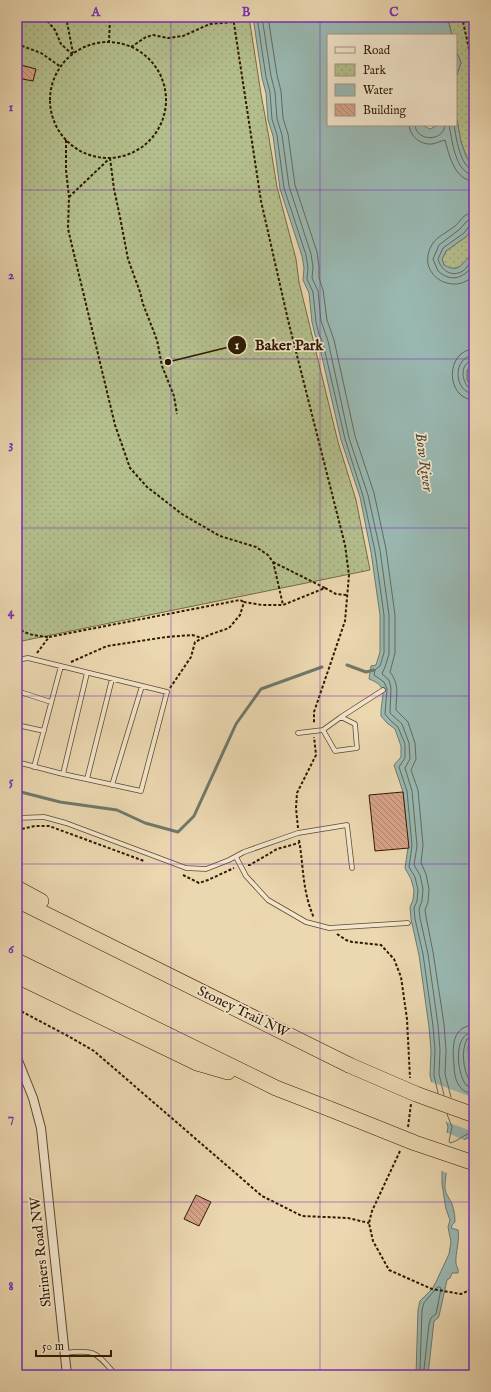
<svg xmlns="http://www.w3.org/2000/svg" width="491" height="1392" font-family="'IM FELL English',serif">
<style>
.park{fill:url(#park-dots);stroke:#716c46}
.water{fill:#99b8b2;stroke:#6e796b}
.pier{fill:#ebd7b0}
.lines{fill:none;stroke-linecap:round;stroke-linejoin:round}
.shore{stroke:#646959;stroke-width:1}
.stream{stroke:#6e796b;stroke-width:3}
.building{fill:url(#building-back-hatch);stroke:#2e1a00}
.service-casing{stroke:#5d492c;stroke-width:5.5}
.minor-casing{stroke:#5d492c;stroke-width:10}
.motorway-casing{stroke:#2e1a00;stroke-width:16}
.path{stroke:#2e1a00;stroke-width:2;stroke-dasharray:3 2;stroke-linecap:butt}
.service{stroke:#f2e5cc;stroke-width:4}
.minor{stroke:#f2e5cc;stroke-width:8}
.motorway{stroke:#ebd7b0;stroke-width:15}
.motorway-bridge-casing{stroke:#2e1a00;stroke-width:16;stroke-linecap:butt}
.motorway-bridge{stroke:#ebd7b0;stroke-width:15}
.grid{fill:none;stroke:#7b2cbf;stroke-width:1;stroke-opacity:0.55}
.labels{text-anchor:middle;dominant-baseline:central;stroke-width:3.5;stroke-linejoin:round;paint-order:stroke}
.street-label{font-size:14px;fill:#2e1a00;stroke:#f2e5cc}
.water-label{font-size:15px;font-style:italic;fill:#4e4935;stroke:#f2e5cc}
.leader{fill:none;stroke:#2e1a00;stroke-width:1.5}
.callout-dot{fill:#2e1a00;stroke:#f2e5cc;stroke-width:1.5}
.mark-label{font-size:12px;text-anchor:middle;font-weight:bold;fill:#fff}
.callout-label{font-size:15px;text-anchor:middle;font-weight:bold;fill:#2e1a00;stroke:#f2e5cc;stroke-width:3.5;stroke-linejoin:round;paint-order:stroke}
.neatline{fill:none;stroke:#7b2cbf;stroke-width:1.5}
.grid-label{font-size:13px;text-anchor:middle;font-weight:bold;fill:#7b2cbf}
</style>
<defs>
<pattern id="park-dots" width="8" height="8" patternUnits="userSpaceOnUse"><rect width="8" height="8" fill="#b4bf8d"/><path d="M2 2h.1M6 6h.1" fill="none" stroke="#9ba478" stroke-width="1.8" stroke-linecap="round"/></pattern>
<pattern id="building-back-hatch" width="6" height="6" patternUnits="userSpaceOnUse"><rect width="6" height="6" fill="#d7a389"/><path d="M-1 5l2 2M0 0l6 6M5-1l2 2" fill="none" stroke="#af846e"/></pattern>
</defs>
<rect width="100%" height="100%" fill="#ebd7b0"/>
<filter id="stains"><feTurbulence type="fractalNoise" baseFrequency=".005" numOctaves="4"/><feColorMatrix values="0 0 0 0 .2 0 0 0 0 .09 0 0 0 0 .02 0 0 0 .5 -.17"/></filter>
<radialGradient id="worn" r=".72"><stop offset=".6" stop-color="#630" stop-opacity="0"/><stop offset="1" stop-color="#630" stop-opacity=".3"/></radialGradient>
<path class="park" d="M17,17H249L261,94L269,138L277,187L296,259L299,282L338,442L356,500L370,570L17,642Z
M447,17H474V173L471,164L466,156L461,142L456,115V77L461,63L456,50V35H452Z
M474,226V254L470,256L461,267L451,269L444,265L442,259L446,251L467,236Z
M474,364V385L470,384L467,380V370Z"/>
<path class="water" d="M253,17H447L452,35H328V125H422L430,129L438,125H456V115L461,142L466,156L471,164L474,173V226L467,236L446,251L442,259L444,265C462,275 461,260 474,254V364L467,370V380L470,384L474,385V1040L470,1042L468,1047L470,1074L474,1082V1136C468,1138 459,1141 455,1146C449,1154 444,1181 445,1189C446,1195 450,1199 452,1204C454,1210 455,1216 455,1222L452,1225L451,1228L458,1230C460,1242 455,1252 456,1264C457,1268 459,1269 458,1273H452L450,1278L447,1280L439,1316L438,1318L434,1321L428,1375H416L418,1310L420,1301L432,1289L436,1282L449,1254L451,1242L448,1227L450,1220L446,1209L442,1184V1160L448,1127L445,1118L437,1105L430,1075L431,1050L429,1027L419,955L411,919L410,907L413,900L414,890L411,879L405,868L408,848L403,792L394,765L401,757V746L395,729L387,723L381,716C380,698 391,687 369,679L371,666L376,665L380,652V615L371,552L360,497L341,440L319,344L315,335L312,322L309,293L303,280L304,268L302,256L280,189L273,136L268,120L266,93L262,78Z
M456,50L461,63L456,77Z"/>
<path class="pier" d="M429,1081L474,1098V1132L444,1121L435,1105Z
M445,1132L467,1141L456,1148L455,1151L449,1174L440,1170V1159Z"/>
<g class="lines">
<path class="shore" d="M257,17L266,77L270,92L272,119L277,135L284,188L306,255L308,268L307,279L313,292L316,322L319,334L323,343L345,439L363,496L375,551L384,615V653L380,666L375,670L374,675L384,682L387,689L385,714L390,720L398,727L405,744V758L399,767L407,791L412,846L409,867L415,877L418,890L417,901L414,908L415,919L423,954L433,1026L435,1050L434,1075L438,1093
M262,17L271,76L275,92L277,119L282,135L289,186L311,254L313,267L312,278L318,291L321,321L328,341L349,438L368,495L380,550L389,615V654L385,667L382,674L389,680L391,688L390,713L402,724L409,743L410,759L405,768L412,791L417,846L414,865L420,875L423,889L422,901L419,909L420,918L428,954L438,1025L440,1050L439,1074L444,1095
M268,17L277,75L281,91L283,118L288,134L295,185L317,252L319,267V278L323,290L327,320L334,340L355,436L374,493L386,549L395,615V653L390,672C400,685 396,696 396,710L408,722L415,743L416,759L411,770L418,790L423,845L421,863L426,874L429,889L428,902L425,910L426,917L433,952L444,1024L446,1050L445,1074L451,1097
M409,125C410,137 421,145 432,144C437,143 441,141 445,140C449,155 455,181 474,181
M415,125C416,142 444,142 445,125
M449,125C452,139 455,174 474,175
M454,125C456,136 460,169 474,170
M474,213C463,213 462,220 455,226C448,232 438,236 433,243C413,274 454,298 474,275
M474,219L467,221L460,229L439,245L433,259L438,271C452,283 463,278 474,265
M474,224L470,225L464,233L443,248L438,259C441,270 451,278 463,271C467,268 470,262 474,259
M474,349C445,350 445,399 474,400
M474,355C452,357 453,392 474,394
M474,360C460,362 461,379 468,387L474,389
M474,1025C452,1026 452,1047 454,1064C454,1072 455,1080 460,1087C464,1092 469,1093 474,1094
M474,1032C452,1033 457,1073 466,1085L474,1088
M474,1037L467,1039C461,1050 463,1071 470,1081L474,1083
M447,1114L452,1127L449,1141L450,1143C459,1141 463,1134 474,1132
M438,1287H440L441,1289L436,1314L431,1318L429,1324L424,1369L422,1371L420,1369L422,1310L424,1303Z"/>
<path class="stream" d="M347,665L366,672L374,670
M17,791L60,802L117,810L145,823L178,832L194,816L236,724L261,689L322,667"/>
</g>
<path class="building" d="M17,64L36,69L33,81L17,78Z
M403,792L409,848L375,851L369,795Z
M196,1195L211,1202L199,1226L184,1219Z"/>
<g class="lines">
<defs>
<path id="service" d="M17,660L28,658L167,692L141,791L63,774L17,762
M17,691L51,702
M341,717L383,690
M17,725L44,731
M298,733L323,730L335,751L357,748L355,724L341,717L323,730
M34,767L61,666
M63,774L87,673
M87,779L112,679
M112,785L142,686
M17,818L44,817L66,823L186,868L206,869L229,860L244,852L298,833L347,825L352,868
M236,857L246,876L268,900L306,922L329,928L408,923
M65,1353C96,1349 96,1353 116,1375"/>
<path id="minor" d="M17,1058L33,1098L41,1128L67,1375"/>
<path id="motorway" d="M17,888L41,901
M17,900L349,1065
M17,961L276,1088L330,1109
M17,976L197,1063L228,1072"/>
</defs>
<use href="#service" class="service-casing"/>
<use href="#minor" class="minor-casing"/>
<use href="#motorway" class="motorway-casing"/>
<path class="path" d="M44,17L55,30L61,44L73,55
M66,17L73,53
M233,17L261,201L288,320L345,545L349,575L345,621L314,712V724
M462,17L471,58V93L474,114
M50 100a58 58 0 1 1 116 0a58 58 0 1 1-116 0Z
M109,43L110,17
M17,44L41,53L61,67
M131,47L146,37L153,35L168,38L183,36L210,24L234,22
M471,56L474,43
M66,140V170L69,197L68,229L115,425L130,468L147,487L182,514L220,536L256,547L268,555L273,562L275,570L283,605
M110,158L114,189L120,217L128,259L140,292L143,304L157,340L162,366L174,396L177,414
M69,197L110,158
M273,562L325,588
M17,627C26,635 37,636 49,637
M37,653L49,637L240,600L244,602
M71,662L107,646L166,637L192,635L202,638
M170,688L191,657L195,642L209,635L229,628L240,615L244,602L262,605H283L325,588L336,594L347,595
M298,828L296,808L297,793L316,755L314,737
M17,830L35,826H49L144,861
M299,840C304,869 302,890 314,918
M248,865H250L277,849L299,843
M183,875L199,883L208,880L234,868
M337,934L346,940L352,942L381,945L394,959L401,977L407,1019L410,1078
M17,1009L68,1036L94,1051L262,1196L302,1216L348,1218L369,1223
M17,1041L22,1050
M408,1127L411,1104
M400,1151L372,1211L369,1223L373,1241L389,1270L432,1289L461,1294L474,1288"/>
<use href="#service" class="service"/>
<use href="#minor" class="minor"/>
<use href="#motorway" class="motorway"/>
<defs>
<path id="motorway-bridge" d="M349,1065L416,1094L474,1115
M330,1109L415,1143L474,1163"/>
</defs>
<use href="#motorway-bridge" class="motorway-bridge-casing"/>
<use href="#motorway-bridge" class="motorway-bridge"/>
</g>
<path class="grid" d="M171,17V1375M320,17V1375M17,190H474M17,359H474M17,528H474M17,696H474M17,864H474M17,1033H474M17,1202H474"/>
<g class="labels">
<g class="street-label">
<text transform="translate(243 1012) rotate(26)">Stoney Trail NW</text>
<text transform="translate(41 1252) rotate(-96)">Shriners Road NW</text>
</g>
<g class="water-label">
<text transform="translate(424 462) rotate(82)">Bow River</text>
</g>
</g>
<path class="leader" d="M168 362L237 345"/>
<g class="callout-dot">
<circle cx="168" cy="362" r="4"/>
<circle cx="237" cy="345" r="10"/>
</g>
<g class="mark-label">
<text x="237" y="349">1</text>
</g>
<g class="callout-label">
<text x="289" y="350">Baker Park</text>
</g>
<rect width="491" height="1392" fill="none" stroke="#ebd7b0" stroke-width="44"/>
<rect x="327" y="34" width="130" height="92" fill="#f2e5cc" stroke="#a4947a"/>
<rect x="335" y="47" width="20" height="6" fill="#f2e5cc" stroke="#a4947a"/>
<text x="363" y="54" font-size="12" fill="#2e1a00">Road</text>
<rect x="335" y="64" width="20" height="12" fill="url(#park-dots)" stroke="#a4947a"/>
<text x="363" y="74" font-size="12" fill="#2e1a00">Park</text>
<rect x="335" y="84" width="20" height="12" fill="#99b8b2" stroke="#a4947a"/>
<text x="363" y="94" font-size="12" fill="#2e1a00">Water</text>
<rect x="335" y="104" width="20" height="12" fill="url(#building-back-hatch)" stroke="#a4947a"/>
<text x="363" y="114" font-size="12" fill="#2e1a00">Building</text>
<path d="M36 1350v6h75v-6" fill="none" stroke="#2e1a00" stroke-width="2"/>
<text x="42" y="1350" font-size="12" fill="#2e1a00" stroke="#f2e5cc" stroke-width="3" paint-order="stroke">50 m</text>
<rect x="22" y="22" width="447" height="1348" class="neatline"/>
<g class="grid-label">
<text x="96" y="16">A</text>
<text x="246" y="16">B</text>
<text x="394" y="16">C</text>
<text x="11" y="111">1</text>
<text x="11" y="279">2</text>
<text x="11" y="448">3</text>
<text x="11" y="616">4</text>
<text x="11" y="785">5</text>
<text x="11" y="953">6</text>
<text x="11" y="1122">7</text>
<text x="11" y="1290">8</text>
</g>
<rect width="100%" height="100%" filter="url(#stains)"/>
<rect width="100%" height="100%" fill="url(#worn)"/>
</svg>
